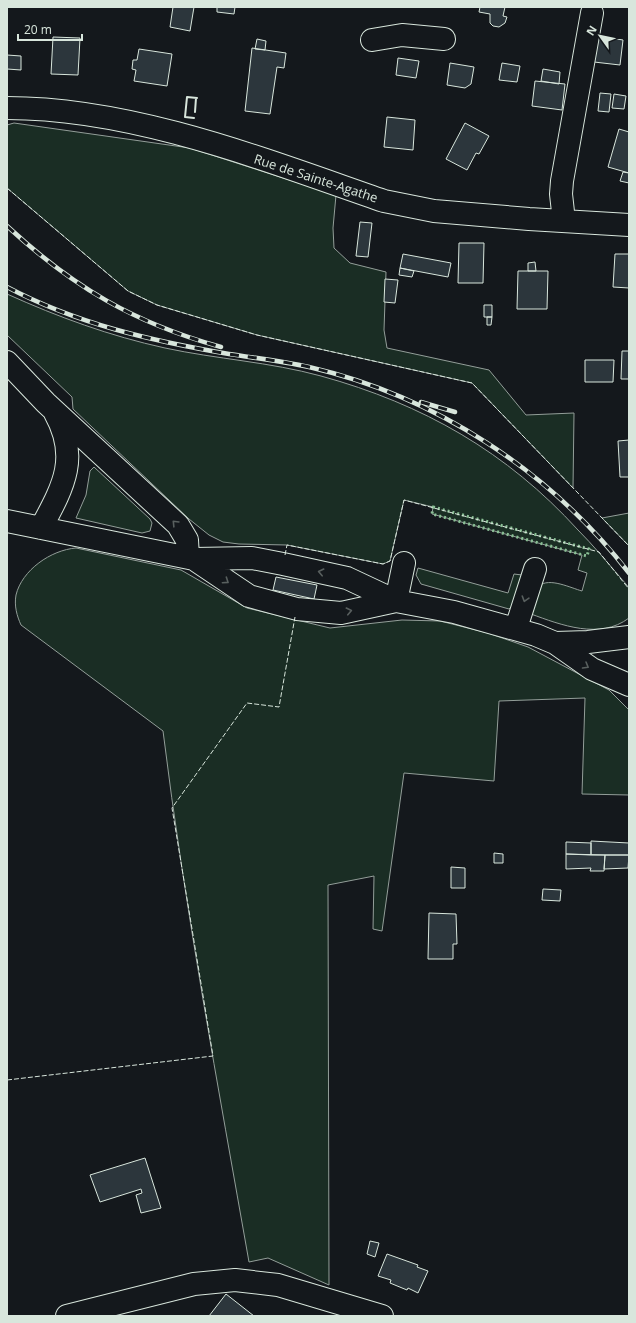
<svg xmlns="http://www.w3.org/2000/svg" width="636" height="1323" font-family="'Open Sans',sans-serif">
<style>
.green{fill:#1a2d24;stroke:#939e99}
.building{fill:#2c363c;stroke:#d8e6dc}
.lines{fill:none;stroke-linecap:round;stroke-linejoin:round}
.minor-casing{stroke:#d8e6dc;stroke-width:24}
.minor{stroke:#14181c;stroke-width:22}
.rail-casing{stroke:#d8e6dc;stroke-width:4.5}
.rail{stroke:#14181c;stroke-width:3;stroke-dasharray:9;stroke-linecap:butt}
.hedge{stroke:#8ac095;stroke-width:3;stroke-dasharray:2 3;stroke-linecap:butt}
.fence{stroke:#d8e6dc;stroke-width:1;stroke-dasharray:5 2;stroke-linecap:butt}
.wall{stroke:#d8e6dc;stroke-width:2}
.oneway{stroke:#59605f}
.labels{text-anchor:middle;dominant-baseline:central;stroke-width:3;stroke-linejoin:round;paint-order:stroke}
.street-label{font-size:13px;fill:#d8e6dc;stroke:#14181c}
</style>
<rect width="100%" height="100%" fill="#14181c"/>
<path class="green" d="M14,123L190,148L336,195L333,228L334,248L350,263L386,272L384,330L387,348L489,370L526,415L574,413L573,488L472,383L257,335L157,305L128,291L7,188V125Z
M7,294C58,317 110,336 165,348C216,359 270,362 321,376C423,404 507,452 578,530C593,545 606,561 620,577C622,580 628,585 629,589C632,596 629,610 629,618C600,640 561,625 531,614L539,586C549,577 571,588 582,591L587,573L578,570L582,555L432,514L433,507L404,500L390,561L383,564L287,545L239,544L223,542L209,535L189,519L73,409L72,397L7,335Z
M94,467L150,519L152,523L150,531L142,533L76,518L86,495L90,471Z
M629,513V546L602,518Z
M76,548L181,570L247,608L330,628L402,620L440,621L488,633L528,647L609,690L629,710V795L582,794L585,698L499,701L494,781L404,773L382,931L373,929L374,876L328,885L329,1285L268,1258L249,1262C218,1086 185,909 163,731L21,625C17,616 14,606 16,595C22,570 51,550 76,548Z
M418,568L508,593L514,574L522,575L515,603L509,609L421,584L416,575Z"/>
<path class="building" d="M173,7H194L190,31L170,27Z
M217,7H235L234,14L217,12Z
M505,7L503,16L507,17L505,23L499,27L493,26L490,23V14L479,12L480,7Z
M598,36L623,40L620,65L594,62Z
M53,37L80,38L78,75L51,74Z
M257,39L266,41L265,50L255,49Z
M252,48L286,53L284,68L277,67L270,114L245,111Z
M139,49L172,54L167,86L134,81L136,70L132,69L133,60H137Z
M7,55L21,56V70L7,69Z
M398,58L419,61L416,78L396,75Z
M450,63L474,67L471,84L465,88L447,85Z
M502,63L520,66L517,82L499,80Z
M543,69L560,72L559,84L541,81Z
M535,81L565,84L562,110L532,106Z
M600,93L611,94L609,112L598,111Z
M614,94L626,96L624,109L612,108Z
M387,117L415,120L413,150L384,147Z
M465,123L489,136L479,154L476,153L467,170L446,159Z
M619,129L629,132V173L608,167Z
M623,172L629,173V183L620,181Z
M360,222L372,223L368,257L356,256Z
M459,243H484L483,283H458Z
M403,254L451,263L448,277L400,268Z
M615,254H629V288L613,287Z
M535,262L536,271H528V263Z
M400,268L414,271L412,277L399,275Z
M518,271H548L547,309H517Z
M385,279L398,280L395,303L384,302Z
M484,305H492V317H484Z
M487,317H492L491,325H487Z
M622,351H629V379H621Z
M585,360H614L613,382H585Z
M629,440V477H620L618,441Z
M276,577L317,585L314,599L273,590Z
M591,841L629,843V855H591Z
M566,842L591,843V855L566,854Z
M494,853L503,854V863H494Z
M566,854L605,855L604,871H590L591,868L566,869Z
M605,855H629L628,868L604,869Z
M451,867L465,868V888H451Z
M543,889L561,890L560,901L542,900Z
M429,913L456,914L457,944H453V959H428Z
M145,1158L161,1208L141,1213L136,1195L142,1193L141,1189L100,1202L90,1175Z
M370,1241L379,1243L375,1257L367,1254Z
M387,1254L418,1265L417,1267L428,1271L418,1293L408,1288L407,1290L390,1283L391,1280L378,1276Z
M226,1294L254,1316H209Z"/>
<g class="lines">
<defs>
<path id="minor" d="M372,40L402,35L444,39
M7,108C134,108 265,160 384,201L434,211L529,219L629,225
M564,221L561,194L562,181L592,13
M7,362L46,403L178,525L187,540L188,558
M7,521L194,559L252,558L283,564L347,578L396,601L454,612L536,635L555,643L592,669L629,685
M41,528C63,487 80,458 55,413
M194,559L249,596L297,609L341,613L396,601
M396,601L404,563
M516,628L535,569
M555,643L588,642L629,637
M67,1316L194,1284L235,1280L278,1285L382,1316"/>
</defs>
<use href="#minor" class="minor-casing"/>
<use href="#minor" class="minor"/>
<defs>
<path id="rail" d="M7,226C73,287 134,323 221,347
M7,287C77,324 152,341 229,354C255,358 282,361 309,367C435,396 550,471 629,573
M421,402L455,412"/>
</defs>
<use href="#rail" class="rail-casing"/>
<use href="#rail" class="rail"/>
<path class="hedge" d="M433,507L589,549L587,556L432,514Z"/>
<path class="fence" d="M7,188L128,291L157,305L257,335L472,383L629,546
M285,555L287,545L383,564L390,561L404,500L599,552L629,589
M7,1080L213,1056L172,808L247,703L279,707L295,617"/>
<path class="wall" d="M195,112L196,98
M194,118L185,117L187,97L197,98"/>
</g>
<defs><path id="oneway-chevron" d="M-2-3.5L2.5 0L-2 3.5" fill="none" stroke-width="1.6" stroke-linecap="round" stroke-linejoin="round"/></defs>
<g class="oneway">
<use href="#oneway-chevron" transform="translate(175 523) rotate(-134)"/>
<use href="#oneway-chevron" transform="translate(321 572) rotate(-167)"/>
<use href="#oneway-chevron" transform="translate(226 581) rotate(34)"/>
<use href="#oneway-chevron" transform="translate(525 599) rotate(107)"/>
<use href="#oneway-chevron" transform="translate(349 611) rotate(-13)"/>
<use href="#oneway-chevron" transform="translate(586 666) rotate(30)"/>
</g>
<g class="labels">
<g class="street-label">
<text transform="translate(316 178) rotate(18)">Rue de Sainte-Agathe</text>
</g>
</g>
<rect width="636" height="1323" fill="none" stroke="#d8e6dc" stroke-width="16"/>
<g transform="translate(600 36) rotate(303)" stroke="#14181c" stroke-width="3" paint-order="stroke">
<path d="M0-3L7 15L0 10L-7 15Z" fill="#d8e6dc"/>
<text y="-6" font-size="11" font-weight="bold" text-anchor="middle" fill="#d8e6dc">N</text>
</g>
<path d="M18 34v6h64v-6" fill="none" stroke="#d8e6dc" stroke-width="2"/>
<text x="24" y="34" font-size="12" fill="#d8e6dc" stroke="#14181c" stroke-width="3" paint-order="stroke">20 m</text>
</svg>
